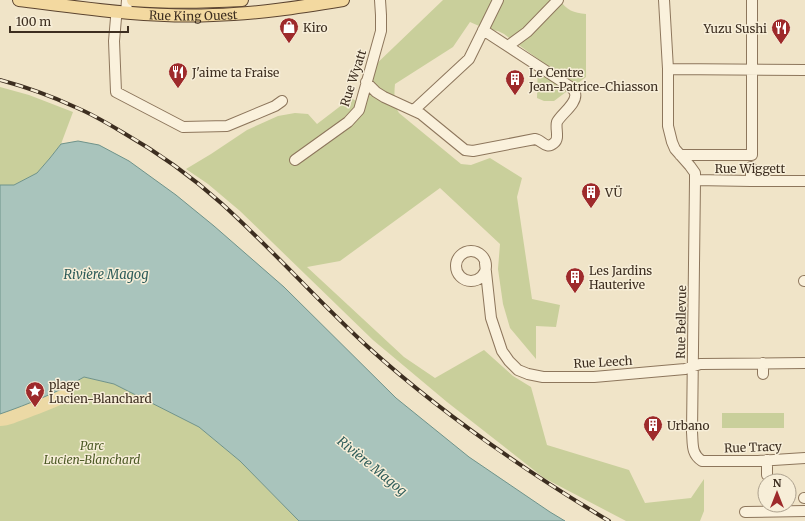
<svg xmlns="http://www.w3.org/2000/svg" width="805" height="521" font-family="Merriweather,serif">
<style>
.green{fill:#c9cf9b}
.sand{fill:#ecd9a5}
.water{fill:#a9c4bc;stroke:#6f938a}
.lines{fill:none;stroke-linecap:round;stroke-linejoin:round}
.minor-casing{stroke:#8d765c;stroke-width:12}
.major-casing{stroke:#5b4430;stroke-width:14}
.minor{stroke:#faf1dc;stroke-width:10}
.major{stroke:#f3d9a0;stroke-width:12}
.rail-casing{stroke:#3d2e20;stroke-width:4}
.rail{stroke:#f7eed8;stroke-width:2.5;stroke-dasharray:8;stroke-linecap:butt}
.labels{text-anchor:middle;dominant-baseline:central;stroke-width:3;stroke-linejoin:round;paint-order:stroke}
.street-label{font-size:12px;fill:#3d2e20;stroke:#f7eed8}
.poi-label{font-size:12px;fill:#3d2e20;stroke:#f7eed8;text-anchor:start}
.park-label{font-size:12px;font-style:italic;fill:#4d5a26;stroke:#f7eed8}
.water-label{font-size:13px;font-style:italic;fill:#2f5d5a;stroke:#f7eed8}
</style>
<rect width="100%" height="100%" fill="#f0e4c8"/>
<path class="green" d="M443,0H560C566,10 574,13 586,14V77L554,101H544L537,98L538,59L504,34L498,31L486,29L470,22L453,47L395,84C394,93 394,105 399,113L461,164L471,165L490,158L522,178L517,197L532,299L560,305L556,327L536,326V359L510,328L503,304L498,269L500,244L440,188L340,261L307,267L404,357L435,378L484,350L513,376L531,387L547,445L629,470L645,503L691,498L704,479V511L700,521H626L544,478L447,402L373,340L240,211L208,184L186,169L211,154L247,130L278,116L295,113L308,114L317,124L351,98L360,103L370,70Z
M0,87L29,95L73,112L61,144L50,158L37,173L14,185H0Z
M84,377L114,384L199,427L240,461L299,521H0V414C29,404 58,393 84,377Z
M722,413H784V428H722Z"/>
<path class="sand" d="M70,387L73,390L72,399C58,407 43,412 28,418C19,421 9,426 0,426V414Z"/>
<path class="water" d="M78,141L99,145L129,161L176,195L214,226L284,287L396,398L469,457L550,512L565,521H299L240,461L199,427L114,384L84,377C58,392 29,404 0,414V185H14L37,173L50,158L61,144Z"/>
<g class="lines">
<defs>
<path id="minor" d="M664,0L668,69V126L672,142L675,149L690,166L695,173V180L692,432C693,444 691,454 702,461H758L805,458
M118,12L116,18L114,41L116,92L183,127L227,126L275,106L282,101
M126,13L127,0
M508,46L527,32L558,0
M668,69L805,70
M366,82L376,92L384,97L421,114L465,150L473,151L535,139C542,140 546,150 554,143C560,139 555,128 557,122C561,114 578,103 575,93C575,91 573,90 572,88L483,30
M414,110L469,59L498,0
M680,155H752V0
M295,160L348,122L359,110L381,31V15L380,0
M695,180L751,181H805
M751,181V167
M456 266a15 15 0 1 1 30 0a15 15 0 1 1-30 0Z
M485,263L491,318L502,351L509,361L518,370L528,374L543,377H594L685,369L700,364L805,363
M804,281H805
M763,363V374
M767,460V475
M804,498H805
M745,512L805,511"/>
<g id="major">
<path id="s1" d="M19,0C83,8 148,18 213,15C257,14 300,7 343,0"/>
<path d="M133,0C170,3 206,2 242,0"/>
</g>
</defs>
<use href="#minor" class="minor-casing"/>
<use href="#major" class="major-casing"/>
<use href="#minor" class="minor"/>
<use href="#major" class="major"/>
<defs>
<path id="rail" d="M0,80C26,87 51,96 75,107C92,114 107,123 122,132C157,152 191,176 221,203C272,249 318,301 368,347C442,414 524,470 609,521"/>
</defs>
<use href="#rail" class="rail-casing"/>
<use href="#rail" class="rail"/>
</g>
<defs>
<symbol id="shop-pin" viewBox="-11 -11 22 30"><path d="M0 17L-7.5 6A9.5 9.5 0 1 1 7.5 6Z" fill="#9e2a2b" stroke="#f7eed8"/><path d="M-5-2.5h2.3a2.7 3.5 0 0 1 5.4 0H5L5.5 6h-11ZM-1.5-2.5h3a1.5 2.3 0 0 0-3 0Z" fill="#fff"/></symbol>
<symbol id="restaurant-pin" viewBox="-11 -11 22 30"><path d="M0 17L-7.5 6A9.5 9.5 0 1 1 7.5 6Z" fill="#9e2a2b" stroke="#f7eed8"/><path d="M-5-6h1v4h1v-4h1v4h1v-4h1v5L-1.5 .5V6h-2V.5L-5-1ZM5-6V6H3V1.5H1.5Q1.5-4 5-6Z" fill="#fff"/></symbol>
<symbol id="building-pin" viewBox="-11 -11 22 30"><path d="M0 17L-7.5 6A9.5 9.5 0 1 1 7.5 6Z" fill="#9e2a2b" stroke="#f7eed8"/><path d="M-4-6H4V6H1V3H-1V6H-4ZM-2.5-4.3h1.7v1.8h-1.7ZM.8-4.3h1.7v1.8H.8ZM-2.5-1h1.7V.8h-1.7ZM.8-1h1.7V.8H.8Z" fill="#fff"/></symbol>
<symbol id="sight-pin" viewBox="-11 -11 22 30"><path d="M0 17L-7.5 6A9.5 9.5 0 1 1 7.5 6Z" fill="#9e2a2b" stroke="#f7eed8"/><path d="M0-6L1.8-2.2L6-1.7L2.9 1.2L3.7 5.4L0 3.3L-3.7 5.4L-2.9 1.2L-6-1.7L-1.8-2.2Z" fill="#fff"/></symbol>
</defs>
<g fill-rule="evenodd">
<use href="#shop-pin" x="278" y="16" width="22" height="30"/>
<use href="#restaurant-pin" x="770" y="17" width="22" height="30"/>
<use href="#restaurant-pin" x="167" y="61" width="22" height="30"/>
<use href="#building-pin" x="504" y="68" width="22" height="30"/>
<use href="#building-pin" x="580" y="181" width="22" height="30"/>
<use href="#building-pin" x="564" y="266" width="22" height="30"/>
<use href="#sight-pin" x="24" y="380" width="22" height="30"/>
<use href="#building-pin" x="642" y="414" width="22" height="30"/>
</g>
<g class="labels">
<g class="street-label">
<text stroke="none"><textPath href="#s1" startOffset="175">Rue King Ouest</textPath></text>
<text transform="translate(353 78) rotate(-72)">Rue Wyatt</text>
<text x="750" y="168">Rue Wiggett</text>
<text transform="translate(681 322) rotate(-89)">Rue Bellevue</text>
<text transform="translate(603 362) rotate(-3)">Rue Leech</text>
<text transform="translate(753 447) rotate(-2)">Rue Tracy</text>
</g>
<g class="poi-label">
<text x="303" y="27">Kiro</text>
<text x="767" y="28" text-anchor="end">Yuzu Sushi</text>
<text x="192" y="72">J'aime ta Fraise</text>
<text x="529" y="72">Le Centre<tspan x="529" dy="14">Jean-Patrice-Chiasson</tspan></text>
<text x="605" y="192">VÜ</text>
<text x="589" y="270">Les Jardins<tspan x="589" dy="14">Hauterive</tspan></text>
<text x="49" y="384">plage<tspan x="49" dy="14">Lucien-Blanchard</tspan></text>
<text x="667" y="425">Urbano</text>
</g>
<g class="park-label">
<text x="92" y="445">Parc<tspan x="92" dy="14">Lucien-Blanchard</tspan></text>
</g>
<g class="water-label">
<text x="106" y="274">Rivière Magog</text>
<text transform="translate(372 466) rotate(39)">Rivière Magog</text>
</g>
</g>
<g transform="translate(777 493)"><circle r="19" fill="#f7eed8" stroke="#ada18e"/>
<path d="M0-3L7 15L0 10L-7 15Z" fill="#9e2a2b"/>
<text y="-6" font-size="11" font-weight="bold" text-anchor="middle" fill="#3d2e20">N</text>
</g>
<path d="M10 26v6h118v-6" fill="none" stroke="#3d2e20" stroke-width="2"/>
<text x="16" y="26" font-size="12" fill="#3d2e20" stroke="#f7eed8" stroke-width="3" paint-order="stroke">100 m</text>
</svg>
